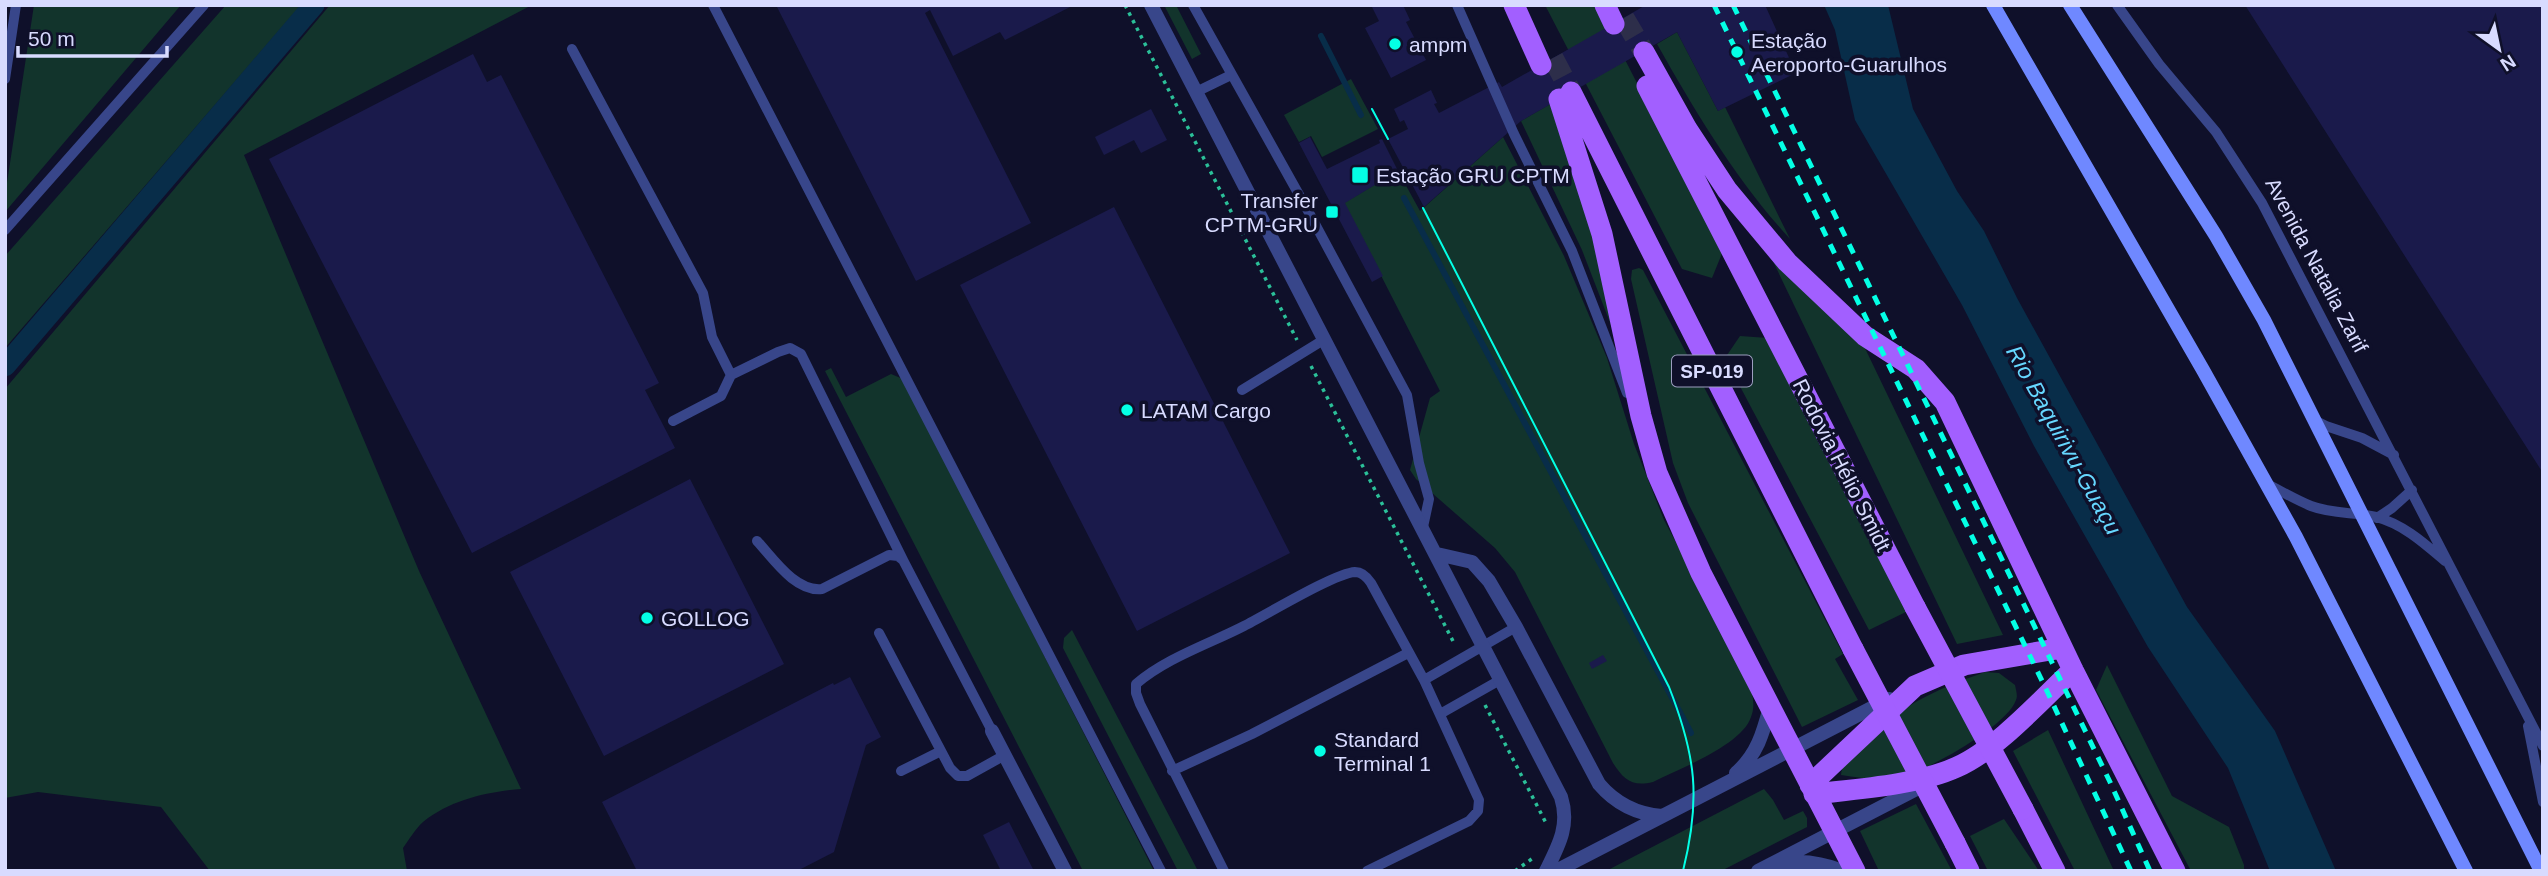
<svg xmlns="http://www.w3.org/2000/svg" width="2548" height="876" font-family="Helvetica,sans-serif">
<style>
.green{fill:#12342c}
.water{fill:#082d49}
.lines{fill:none;stroke-linecap:round;stroke-linejoin:round}
.stream{stroke:#082d49;stroke-width:6}
.canal{stroke:#082d49;stroke-width:21}
.building{fill:#1a1a4b}
.primary-tunnel{stroke:#2d2e4a;stroke-width:21;stroke-dasharray:21 10;stroke-linecap:butt}
.path{stroke:#2bc099;stroke-width:3.5;stroke-dasharray:3.5 5;stroke-linecap:butt}
.lane{stroke:#38468a;stroke-width:10}
.street{stroke:#38468a;stroke-width:14}
.secondary{stroke:#6f88ff;stroke-width:14}
.primary{stroke:#a25fff;stroke-width:21}
.tram{stroke:#04ffe5;stroke-width:2}
.rail{stroke:#04ffe5;stroke-width:5;stroke-dasharray:10 9;stroke-linecap:butt}
.primary-bridge{stroke:#a25fff;stroke-width:21}
.poi-dot{fill:#04ffe5;stroke:#0f102a;stroke-width:2.5}
.labels{text-anchor:middle;dominant-baseline:central;stroke-width:7;stroke-linejoin:round;paint-order:stroke}
.shield{fill:#0f102a;stroke:#9c9ebf;stroke-width:2}
.shield-label{font-size:19px;font-weight:bold;fill:#d8dbff}
.poi-label{font-size:21px;fill:#d8dbff;stroke:#0f102a;text-anchor:start}
.street-label{font-size:21px;fill:#d8dbff;stroke:#0f102a}
.water-label{font-size:23px;font-style:italic;fill:#66d7ff;stroke:#0f102a}
</style>
<rect width="100%" height="100%" fill="#0f102a"/>
<path class="green" d="M34,5H181L5,212V196Z
M226,5H301L5,348V256Z
M330,5H532L244,155L419,571L521,789C486,792 451,800 423,822C415,829 409,840 403,848L407,871H210L161,807L38,792L5,798V389Z
M1164,5H1176L1201,54L1192,59Z
M1545,5H1597L1723,251L1712,278L1682,269Z
M1677,32L1718,111L1725,107L1790,239C1736,180 1696,113 1657,44Z
M1351,79L1378,129L1322,157L1311,136L1299,142L1284,115Z
M1552,103L1592,222L1614,333L1582,250L1521,121Z
M1503,137L1564,256L1607,358L1634,444L1664,520L1749,680C1752,693 1756,705 1751,717C1742,745 1679,769 1653,782C1632,787 1624,780 1613,763L1515,572L1495,548L1416,479L1410,470L1430,398L1440,391L1344,203L1398,171L1420,211Z
M1770,255L1862,342L2003,635L1957,644Z
M1639,268L1643,270L1843,654L1835,659L1858,700L1802,727L1688,503L1673,463L1631,279L1632,270Z
M1740,336L1768,338L1910,610L1869,630L1725,358Z
M831,368L846,397L891,374L903,379L1154,871H1083L825,371Z
M1072,630L1198,871H1178L1063,648L1064,638Z
M2107,665L2172,796L2229,827L2244,865V871H2191L2096,690Z
M1985,672L1999,673L2015,685C2016,690 2018,696 2016,700C2007,726 1931,768 1905,776C1885,782 1862,778 1841,775C1842,763 1849,757 1858,748C1895,708 1934,690 1985,672Z
M2048,730L2114,871H2075L2013,751Z
M1764,789L1773,800L1784,820L1803,811L1807,818V827L1721,871H1606Z
M1916,804L1952,871H1879L1860,831Z
M2004,819L2039,871H1988L1970,836Z"/>
<path class="water" d="M1824,5H1888L1913,109L1957,191L1984,231L2017,298L2187,607L2275,731L2336,871H2270L2228,768L2148,647L2034,446L1962,305L1855,120L1835,30Z"/>
<g class="lines">
<path class="stream" d="M1321,36L1361,115
M1404,198L1691,733"/>
<path class="canal" d="M5,366L314,5"/>
</g>
<path class="building" d="M776,5H1074L1005,40L1000,32L953,56L930,10L925,13L1031,223L916,281Z
M1371,5H1403L1410,20L1406,22L1426,60L1391,78L1365,28L1379,21Z
M1646,5H1765L1796,73L1718,111L1677,32L1521,121L1424,207L1388,139L1408,129L1404,120L1400,122L1394,109L1431,90L1437,103L1434,104L1439,113L1499,82L1502,87Z
M2245,5H2543V473Z
M473,54L487,82L501,75L659,383L645,390L675,448L472,553L269,159Z
M1151,109L1167,140L1141,153L1134,140L1104,155L1095,137Z
M1310,137L1327,169L1380,143L1379,140L1382,139L1398,171L1345,203L1383,276L1372,282L1299,143Z
M1114,207L1290,553L1137,631L960,285Z
M690,479L784,664L604,756L510,572Z
M1603,655L1607,661L1592,669L1589,663Z
M850,677L881,737L866,745L834,852L797,871H637L602,802L833,683L834,685Z
M1009,822L1034,871H1001L983,835Z"/>
<g class="lines">
<path class="primary-tunnel" d="M1624,18L1644,52
M1553,58L1571,92"/>
<path class="path" d="M1125,5L1297,340
M1311,366L1455,645
M1485,705L1546,823
M1515,871L1533,858"/>
<path class="lane" d="M713,5L1161,871
M1193,5L1307,209L1407,395L1419,463L1429,499L1423,527
M1457,5L1514,134L1572,251L1627,393
M2117,5L2159,64L2216,132L2262,203L2543,746
M572,49L703,293L712,337L731,375
M5,79L16,5
M1196,92L1231,75
M5,230L204,5
M1242,390L1325,339
M2314,420L2326,426L2362,438L2394,455
M673,421L721,396L731,375L778,352L790,348L801,354L903,560
M2267,484C2281,491 2296,500 2311,506C2332,514 2354,512 2376,517C2403,524 2424,543 2445,561
M2377,518L2392,508L2412,490
M757,541C773,558 795,592 822,589L889,555L898,556L903,560L992,731
M879,633L950,768L958,776H967L1005,755
M1424,680L1516,627
M1440,714L1500,680
M2528,726L2543,802
M901,771L941,751
M1172,771L1252,734L1408,653
M1224,871L1140,704L1136,693V684C1166,658 1209,644 1244,626C1266,615 1335,573 1355,572C1362,572 1367,577 1371,583L1424,680L1479,800L1478,811L1469,821L1367,871"/>
<path class="street" d="M1151,5L1561,797C1570,825 1559,845 1546,871
M1437,554L1472,562L1489,581L1516,627L1599,784C1616,804 1636,814 1662,816
M992,731L1065,871
M1736,773C1757,755 1763,733 1770,707
M1780,864C1802,859 1822,863 1843,871
M1556,871L1889,699
M1758,871L1926,784"/>
<path class="secondary" d="M1993,5L2203,370L2296,537L2466,871
M2070,5L2216,236L2264,320L2541,871"/>
<path class="primary" d="M1514,5L1541,65
M1605,5L1614,24
M1644,52L1687,129L1727,190L1787,262L1865,336L1916,369L1945,402L2073,670L2175,871
M1647,86L1915,607
M1571,92L1853,649
M1559,99L1602,234L1641,416L1657,473L1701,573L1855,871
M1810,785L1915,686L1964,665L2062,648
M1814,794C1857,789 1918,785 1957,767C1996,750 2041,700 2073,670
M2023,809L2055,871
M1955,843L1969,871"/>
<path class="tram" d="M1372,109L1388,139
M1423,208L1669,687C1696,756 1701,798 1683,871"/>
<path class="rail" d="M1714,5L2046,689L2131,871
M1733,5L2110,782L2150,871"/>
<path class="primary-bridge" d="M1915,607L2023,809
M1853,649L1955,843"/>
</g>
<g class="poi-dot">
<circle cx="1395" cy="44" r="7"/>
<circle cx="1737" cy="52" r="7"/>
<rect x="1351" y="166" width="18" height="18" rx="3.5"/>
<rect x="1325" y="205" width="14" height="14" rx="3.5"/>
<circle cx="1127" cy="410" r="7"/>
<circle cx="647" cy="618" r="7"/>
<circle cx="1320" cy="751" r="7"/>
</g>
<g class="labels">
<rect class="shield" x="1672" y="355.5" width="80" height="31" rx="5"/>
<g class="shield-label">
<text x="1712" y="371">SP-019</text>
</g>
<g class="poi-label">
<text x="1751" y="40">Estação<tspan x="1751" dy="24">Aeroporto-Guarulhos</tspan></text>
<text x="1409" y="44">ampm</text>
<text x="1376" y="175">Estação GRU CPTM</text>
<text x="1318" y="200" text-anchor="end">Transfer<tspan x="1318" dy="24">CPTM-GRU</tspan></text>
<text x="1141" y="410">LATAM Cargo</text>
<text x="661" y="618">GOLLOG</text>
<text x="1334" y="739">Standard<tspan x="1334" dy="24">Terminal 1</tspan></text>
</g>
<g class="street-label">
<text transform="translate(2317 265) rotate(62)">Avenida Natalia Zarif</text>
<text transform="translate(1842 465) rotate(63)">Rodovia Hélio Smidt</text>
</g>
<g class="water-label">
<text transform="translate(2064 440) rotate(61)">Rio Baquirivu-Guaçu</text>
</g>
</g>
<rect width="2548" height="876" fill="none" stroke="#d8dbff" stroke-width="14"/>
<g transform="translate(2499 49) rotate(147)" stroke="#0f102a" stroke-width="5" paint-order="stroke">
<path d="M0-5L12 26L0 18L-12 26Z" fill="#d8dbff"/>
<text y="-10" font-size="19" font-weight="bold" text-anchor="middle" fill="#d8dbff">N</text>
</g>
<path d="M18 46v10h149v-10" fill="none" stroke="#d8dbff" stroke-width="3.5"/>
<text x="28" y="46" font-size="21" fill="#d8dbff" stroke="#0f102a" stroke-width="5" paint-order="stroke">50 m</text>
</svg>
